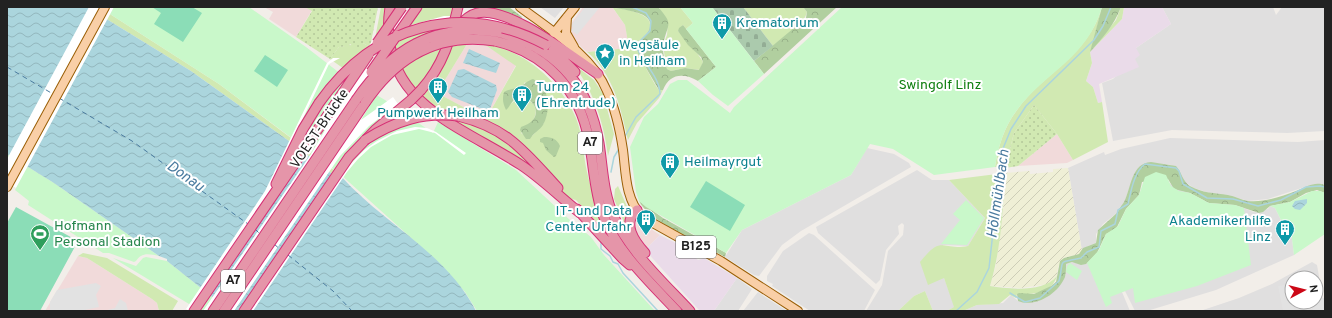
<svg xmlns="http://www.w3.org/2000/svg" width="1332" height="318" font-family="Overpass,sans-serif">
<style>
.residential{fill:#e0dfdf;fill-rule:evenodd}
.commercial{fill:#f1dada}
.industrial{fill:#eadbe9}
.farmland{fill:url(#farmland-furrows)}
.grass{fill:#d1e9b2;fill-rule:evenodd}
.forest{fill:url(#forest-crowns)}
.cemetery{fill:url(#cemetery-stones)}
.park{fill:#c9f8ca}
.garden{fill:url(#garden-dots)}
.pitch{fill:#8bddb7}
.parking{fill:#e2e2e2}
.water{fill:url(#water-waves)}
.pier{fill:#fff;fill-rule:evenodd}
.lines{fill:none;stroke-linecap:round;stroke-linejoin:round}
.stream{stroke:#abd5dd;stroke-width:1.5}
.ferry{stroke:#4a7b9f;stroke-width:1;stroke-dasharray:5 4;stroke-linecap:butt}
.major-casing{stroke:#9a5e05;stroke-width:10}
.highway-casing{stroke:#d63075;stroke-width:11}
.major{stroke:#f9cfa7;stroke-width:8}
.highway{stroke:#e595a9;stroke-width:9}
.highway-bridge-casing{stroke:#d63075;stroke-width:11;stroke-linecap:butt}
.highway-bridge{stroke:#e595a9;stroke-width:9}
.labels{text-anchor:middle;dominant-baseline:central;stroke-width:4;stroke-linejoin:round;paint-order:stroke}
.shield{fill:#fff;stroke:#646464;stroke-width:1}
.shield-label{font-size:13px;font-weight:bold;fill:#222}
.culture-label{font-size:14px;fill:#0d838f;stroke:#fff;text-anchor:start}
.park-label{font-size:14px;fill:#107f11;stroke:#fff}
.street-label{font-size:14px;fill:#222;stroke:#fff}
.leisure-label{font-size:14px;fill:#27864d;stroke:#fff;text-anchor:start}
.water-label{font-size:15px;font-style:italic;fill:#4a7b9f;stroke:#fff}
</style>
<defs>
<pattern id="farmland-furrows" width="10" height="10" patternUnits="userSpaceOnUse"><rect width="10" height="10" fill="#efefd6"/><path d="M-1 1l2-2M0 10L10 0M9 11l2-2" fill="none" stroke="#cdcdb7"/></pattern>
<pattern id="forest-crowns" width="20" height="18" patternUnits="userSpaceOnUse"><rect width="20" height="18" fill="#b1cf9f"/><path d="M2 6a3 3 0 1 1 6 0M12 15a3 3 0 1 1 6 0" fill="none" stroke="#98b189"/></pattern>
<pattern id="cemetery-stones" width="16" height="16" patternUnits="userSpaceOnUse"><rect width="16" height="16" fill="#abcaad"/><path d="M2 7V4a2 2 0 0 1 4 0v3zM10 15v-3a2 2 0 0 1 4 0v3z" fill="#93ad95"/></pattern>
<pattern id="garden-dots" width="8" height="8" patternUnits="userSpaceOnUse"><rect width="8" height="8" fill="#d1e9b2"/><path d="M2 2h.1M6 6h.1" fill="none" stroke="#b3c899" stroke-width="1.8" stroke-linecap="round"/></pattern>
<pattern id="water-waves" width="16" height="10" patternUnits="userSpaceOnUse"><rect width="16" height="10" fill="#abd5dd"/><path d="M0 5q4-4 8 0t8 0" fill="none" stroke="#93b7bd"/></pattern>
</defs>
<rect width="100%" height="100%" fill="#f2eee9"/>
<path class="residential" d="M540,7H564L555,18Z
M1162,7H1273L1276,15L1282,7H1325V131L1287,133L1172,130L1113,141L1102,83L1113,79L1135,59L1136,48L1171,24Z
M1170,138L1298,142L1325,140V185L1314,184L1268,199L1248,201L1228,195L1212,194L1194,188L1185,182L1171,165L1154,163L1140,167L1134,175L1124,203L1119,208L1118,212L1103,224L1096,234V243L1088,246L1082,251L1068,168L1104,152L1105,155L1121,149Z
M867,148L894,154L909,163L911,167L801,231L782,245L759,276L754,275L725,257L742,230L851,175Z
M917,170L932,180H949L985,218L968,246L943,245L944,278L955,307L947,311H933L925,291L914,296L898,311H866L882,285L888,251L903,235L904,225L902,223L898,226L899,234L886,250L880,280L876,284L818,233L816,227Z
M1169,183L1209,203L1235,205L1254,212L1268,209L1270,206L1275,208L1283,224L1290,223L1294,255L1216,290L1147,311H1135L1125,291L1122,292L1130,311H963L977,305L1003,303L1011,295L1018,301L1041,300L1054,291L1061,283L1066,274V264L1072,262L1086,264Z
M809,233L814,235L875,290L864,311H810L772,286L773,284L767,281V276L783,251Z
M1312,262L1317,265L1325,311H1200L1239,298L1272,284ZM1292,278H1316V302H1292Z
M737,278L752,289L738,311H714Z
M758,292L765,297L787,311H743Z"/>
<path class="commercial" d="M264,7H305L312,10L296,37L269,19L273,12Z
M583,7H612L625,25L629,48L587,52L581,47L572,36L570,29L571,24Z
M467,44H484L516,65L486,119L437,93Z
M1057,134L1073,160L1067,163L1018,166Z
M636,219L660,235L645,250L635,236L632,221Z
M78,256L87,258L152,299L157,303L159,311H40L41,309L45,311Z"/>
<path class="industrial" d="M1124,7H1162L1171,24L1136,48L1140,55L1135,59L1139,67L1099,84L1102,102L1098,103L1093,87L1086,81L1092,63L1090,52L1122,19Z
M660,235L687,249L698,260L704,258L737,278L714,311H700L645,250Z"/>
<path class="farmland" d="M1068,168L1082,251L1079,254L1064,258L1058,267L1057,276L1049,284L1021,288L990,286L996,265L1003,211L1005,173L1030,171V174L1053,172V169Z"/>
<path class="grass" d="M87,7H99L219,84L339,174L335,176L289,141L191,71Z
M381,7H388L386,40L357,78L330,59L339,47L363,43L370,47L374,44Z
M421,7H458L442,29L411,40L395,50V48Z
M661,7H680L693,23L686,29L683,25L678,31C684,38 700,55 703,62L700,70L685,68L671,71L667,69L663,46L667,35L668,22L659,9Z
M743,7H803L807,12C804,26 783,37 773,46Z
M1102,7L1091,51L1116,20L1121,7H1124L1122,19L1090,52L1092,63L1086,81L1093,87L1098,103L1102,102L1108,142L1073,160L1057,134L1034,105L1014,133L1005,168L995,167C998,147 1004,127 1017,110C1044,72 1088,56 1102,7Z
M613,8C622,8 652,13 650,26C649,34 640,40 637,47C638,54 654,84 659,90H663L659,98L637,123L628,140C621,109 613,73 587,52L629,48L625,25Z
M467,44L437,93L486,119L516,66L484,44C523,49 561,82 576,118C583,136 583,154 587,172C592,194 600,215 609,236L576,200L567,198L448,121L418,95L452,46ZM525,82L544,123L532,136L524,135L521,133C526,128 533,122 535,116C540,101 520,93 511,104Z
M443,47L433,67L414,91L401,69L416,58Z
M571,62L594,80L603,94L614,134L608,156C604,123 593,88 571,62Z
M1005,173C1003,211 1001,249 990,286C1010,289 1043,293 1057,276C1052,293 1032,295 1017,294L1016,298L1010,295L999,304L977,305L963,311H947L954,307L944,278L928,285L920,262C943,234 940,251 968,246L985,218L949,180Z
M618,186L629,211L625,225L614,199L615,189Z
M83,253L107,258L178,301L172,311H159L157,303L152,299L87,258L78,256Z
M925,291L933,311H898L914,296Z"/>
<path class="forest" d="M473,7H509L522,17L520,21L477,11Z
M612,7H658C674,25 668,23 663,44C662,51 665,62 667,69L671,71L685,68L699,70L703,62L701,57L688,45L678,31L679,28L683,25L716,67L698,81C683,72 669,74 663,90H659L639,56L637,47C640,40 649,34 650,26C653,11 620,10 612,7Z
M803,7H837L764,74L754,61L806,18L807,12Z
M1102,7H1121C1114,25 1103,38 1090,52Z
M533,79C550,86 551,111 543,125C540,130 533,133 530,139H526L520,130L521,127C551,117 529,90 514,100C510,103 510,107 506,110C503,104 502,99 504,92C509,89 515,89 521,86C525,84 527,81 533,79Z
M544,137C552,137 557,139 560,146L556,156L554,157L546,150L543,143L540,142V139Z
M1151,162L1176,166C1182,172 1182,181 1190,186C1202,193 1215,193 1228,195C1235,196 1241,200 1248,201C1264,203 1282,196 1296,191C1306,187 1314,181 1325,185V193L1317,190L1306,193L1290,202L1270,206L1263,212L1259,213L1235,205L1209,203L1190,193L1174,189L1168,179L1142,182L1139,195L1126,209L1116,229L1106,234L1097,253L1086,264L1081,265L1072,262L1066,264C1066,269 1066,273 1065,277C1058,294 1035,308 1018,301L1017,294L1019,293L1034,294L1051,286L1056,282L1060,261L1064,258L1079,254L1083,248L1096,243L1098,230L1118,212C1119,207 1122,206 1124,202C1131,189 1131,163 1151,162Z
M639,201L663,218L726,253L725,257C704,245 648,221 639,201Z"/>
<path class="cemetery" d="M712,7H743L773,46L754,61Z"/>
<path class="park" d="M99,7H249L306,47L341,74L385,100L433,133L438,122L516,170L571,221L591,237L604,255L655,311H477L465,292L439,263L340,174L219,84Z
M680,7H712L764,74L728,106L713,95L698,81L716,67L686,29L693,23Z
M842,7H1102C1087,59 1046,71 1017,110C1004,127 998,147 995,167L934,175L893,149L870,144L851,175L742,230L726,253L646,207L639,201L636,192L630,147L644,117L658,104L670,84L678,80H687L730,113L734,107Z
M7,154L54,183L159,256C149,254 142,252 136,261L134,262L109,253H103L28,205L29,201L15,190L16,188L7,183Z
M1156,172L1166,175L1171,186L1179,191L1190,193L1209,203L1235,205L1244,208L1251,265L1197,286L1135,303L1133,288L1110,297L1112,303L1106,307L1087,263L1099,250L1106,234L1118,226L1126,209L1139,195L1145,177Z
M1312,191H1320L1325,193V234L1294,255L1290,223L1283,224L1275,208L1270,206L1290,202Z
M966,200L984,218L967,245L941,244L960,220L953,214Z
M146,257L167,261L230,311H195L189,304L113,258L136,266L143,258Z
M1070,263L1082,271L1077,280L1066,272L1067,266Z"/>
<path class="garden" d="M305,7H378L370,47L363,43L359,50L350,44L349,46L339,47L330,59L296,37L312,11Z
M1034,105L1057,134L1018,166L1005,168L1014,133Z"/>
<path class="pitch" d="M152,7H192L202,13L183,42L154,24L161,13Z
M265,55L288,70L277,87L254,71Z
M706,181L745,205L730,231L690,207Z
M16,207L78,241L40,311H7V223Z"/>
<path class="parking" d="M585,7H600L577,35L571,30L573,28L571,25Z
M96,283L101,286L96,295L99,307L80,311H50V302L57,290Z
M1289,284L1292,302L1295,311H1283L1278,286Z
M1324,298L1325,311H1313L1312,305V309L1300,311L1299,304L1316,302V300Z
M120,299L126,303L128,311H104L115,308Z"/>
<path class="water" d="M7,7H87L191,71L289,141L335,176L340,175C381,222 446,252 476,311H230L167,261V259L159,256L54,183L7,154Z
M469,49L500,63L496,73L463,63Z
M464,69L496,85L497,90L490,109L485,110L452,97L448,92L458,70Z
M1307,199V203L1300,210L1295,209L1292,206L1295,201Z"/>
<path class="pier" d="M89,7H114L16,188L7,183V159Z
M403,7L406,10L388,35L391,33L405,13L414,19L411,25L444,16H482L513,24L540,37L477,22L403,35L390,54L417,38L438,30L448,28H498L494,45L466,44L441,48L416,58L392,76L374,98L361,120L393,97L398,104L369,126L340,156L234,311H203L311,154L338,108L382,47L377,49L199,311H189L186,309L265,191L327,63L333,58H340L329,64L294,137L337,75L368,47L393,13ZM354,68L295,155L322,105Z
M418,87L425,93L397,118L430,119L406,124L381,135L366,147L353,160L344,171L364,150L377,141L397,131L415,127L427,128L436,132L466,153L464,155L435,133L419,129L392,135L371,147L358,159L347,172L253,311H238L347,152L368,130L406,99Z"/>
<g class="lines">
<path class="stream" d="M624,138L636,117L660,94C660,78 644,64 638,50L640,41L650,31L651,21L646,13L632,7
M611,172L614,157L620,147
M601,242V249L610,256L613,262L618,264L623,273L658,311
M1010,293L1025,302L1040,298L1059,281C1065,258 1055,264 1081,258L1087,252L1099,247L1101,231L1115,224L1118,210L1128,204C1131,191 1134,172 1145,164L1176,168L1179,171L1183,184L1207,198L1233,199L1258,206L1281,200L1306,187L1320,186L1325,187
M956,311L977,292L989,268L1002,151L1011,129L1026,106L1094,40L1103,26L1111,7"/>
<path class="ferry" d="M7,67L53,94
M59,98L132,141L248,224
M255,229L260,234
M274,244L281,250
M288,255L333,291L352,311"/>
<defs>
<path id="major" d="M520,7C549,29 593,56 607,91C616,110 620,130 623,150C626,174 625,198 642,217L721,261L798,311
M567,17L566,33L574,47
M554,33L575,7
M7,187L105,7"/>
<path id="highway" d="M390,7C376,102 458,124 521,165C542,179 560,197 580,213
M458,27C463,21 469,15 477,13C508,5 572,57 598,74
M497,32C554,47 589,84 599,143C603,168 603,193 614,217C631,253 663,282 690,311
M398,34L417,7
M495,41C545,53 580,89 589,141C594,166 594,191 603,215C618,253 650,282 677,311
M553,50L575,72
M421,90C444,64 450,40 458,7
M458,116C508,128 525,152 558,188
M276,184L303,129L319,103
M577,209L622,258L630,265
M637,210C621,223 635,242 645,253
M194,311L293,166
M213,311L356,100
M224,311L365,103
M244,311L349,157L375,130L411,100"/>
</defs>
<use href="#major" class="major-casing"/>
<use href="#highway" class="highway-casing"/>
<use href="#major" class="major"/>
<use href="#highway" class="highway"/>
<defs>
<path id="highway-bridge" d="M377,43L402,7
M371,72L397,35
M356,100C391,49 434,23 497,32
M411,100L421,90
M319,103C374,25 461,0 546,45
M365,103C396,57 438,32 495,41
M365,140C395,121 423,112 458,116
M293,166L369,54"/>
</defs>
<use href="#highway-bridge" class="highway-bridge-casing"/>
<use href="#highway-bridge" class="highway-bridge"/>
</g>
<defs>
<symbol id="building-pin" viewBox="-11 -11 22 30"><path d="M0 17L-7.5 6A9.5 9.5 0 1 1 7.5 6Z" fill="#0f9aa8" stroke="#fff"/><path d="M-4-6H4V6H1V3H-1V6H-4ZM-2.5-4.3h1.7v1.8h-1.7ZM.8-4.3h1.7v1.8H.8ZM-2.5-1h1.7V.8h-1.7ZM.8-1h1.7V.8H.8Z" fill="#fff"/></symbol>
<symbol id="sight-pin" viewBox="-11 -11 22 30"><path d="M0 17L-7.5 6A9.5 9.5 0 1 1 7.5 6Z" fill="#0f9aa8" stroke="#fff"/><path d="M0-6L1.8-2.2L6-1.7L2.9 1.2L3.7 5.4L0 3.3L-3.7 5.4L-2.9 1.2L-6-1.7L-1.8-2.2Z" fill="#fff"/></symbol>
<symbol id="stadium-pin" viewBox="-11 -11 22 30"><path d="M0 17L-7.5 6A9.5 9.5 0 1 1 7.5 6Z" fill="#2e9e5b" stroke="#fff"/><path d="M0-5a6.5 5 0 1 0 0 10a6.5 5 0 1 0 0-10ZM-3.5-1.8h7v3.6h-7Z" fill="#fff"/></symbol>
</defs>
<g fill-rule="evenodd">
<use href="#building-pin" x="711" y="12" width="22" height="30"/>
<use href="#sight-pin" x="594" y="42" width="22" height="30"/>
<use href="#building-pin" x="427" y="76" width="22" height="30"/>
<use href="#building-pin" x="511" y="84" width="22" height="30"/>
<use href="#building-pin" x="659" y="151" width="22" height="30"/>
<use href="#building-pin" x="635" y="208" width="22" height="30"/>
<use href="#building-pin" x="1274" y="218" width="22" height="30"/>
<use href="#stadium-pin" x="29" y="223" width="22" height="30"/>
</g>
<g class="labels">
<g class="shield">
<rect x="578" y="132" width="24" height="22" rx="3"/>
<rect x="676" y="236" width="40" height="22" rx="3"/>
<rect x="221" y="270" width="24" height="22" rx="3"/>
</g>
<g class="shield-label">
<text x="590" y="143">A7</text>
<text x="696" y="247">B125</text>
<text x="233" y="281">A7</text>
</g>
<g class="culture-label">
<text x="736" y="23">Krematorium</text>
<text x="619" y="45">Wegsäule<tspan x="619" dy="16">in Heilham</tspan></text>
<text x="536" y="87">Turm 24<tspan x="536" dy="16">(Ehrentrude)</tspan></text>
<text x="438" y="113" text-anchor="middle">Pumpwerk Heilham</text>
<text x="684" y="162">Heilmayrgut</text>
<text x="632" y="211" text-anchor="end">IT- und Data<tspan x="632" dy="16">Center Urfahr</tspan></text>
<text x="1271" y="221" text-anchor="end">Akademikerhilfe<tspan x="1271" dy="16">Linz</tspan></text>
</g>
<g class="park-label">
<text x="940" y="85">Swingolf Linz</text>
</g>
<g class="street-label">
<text transform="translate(320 129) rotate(-56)">VOEST-Brücke</text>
</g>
<g class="leisure-label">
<text x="54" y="226">Hofmann<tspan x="54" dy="16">Personal Stadion</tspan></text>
</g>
<g class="water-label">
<text transform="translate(185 177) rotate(35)">Donau</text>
<text transform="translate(999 194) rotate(-82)">Höllmühlbach</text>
</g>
</g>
<rect width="1332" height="318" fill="none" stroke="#222222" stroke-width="16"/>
<g transform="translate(1304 290) rotate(83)"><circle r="19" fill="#ffffff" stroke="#a7a7a7"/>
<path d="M0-3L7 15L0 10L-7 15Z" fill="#cc0716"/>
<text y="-6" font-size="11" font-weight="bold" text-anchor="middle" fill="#222222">N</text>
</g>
</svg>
